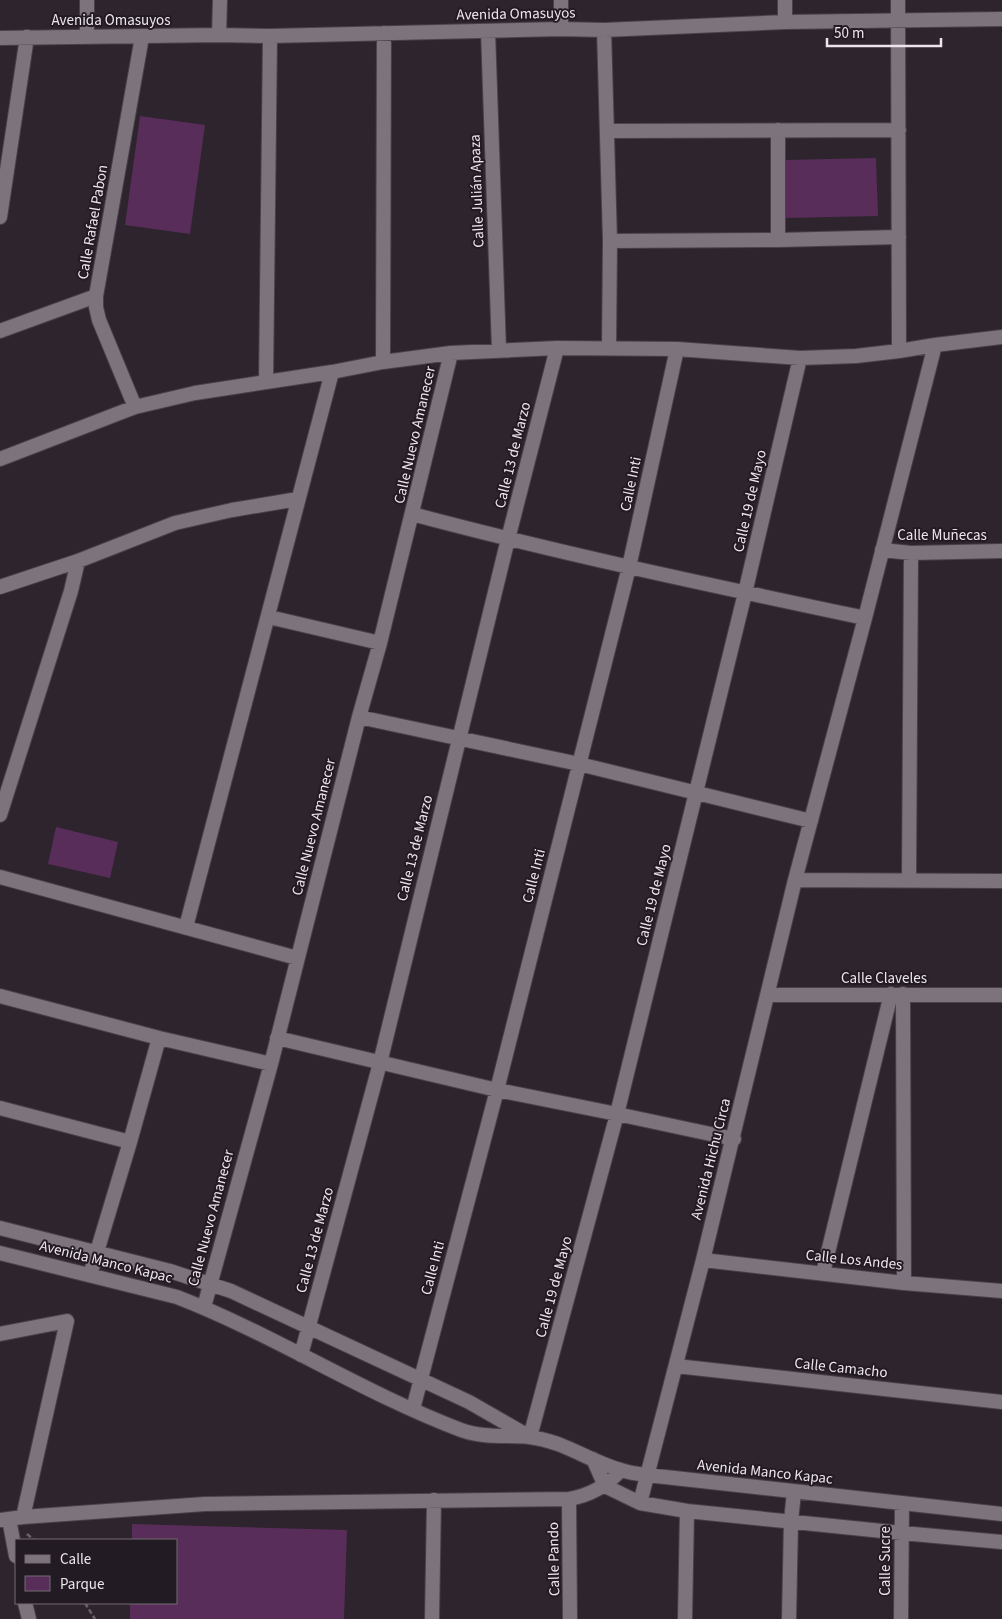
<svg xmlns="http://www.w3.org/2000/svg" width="1002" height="1619" font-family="'Source Sans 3',sans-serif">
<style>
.green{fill:#582d59}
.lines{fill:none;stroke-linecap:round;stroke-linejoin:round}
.street-casing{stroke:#494149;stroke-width:16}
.path{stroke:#696169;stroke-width:2.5;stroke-dasharray:5 2.5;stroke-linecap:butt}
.street{stroke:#7d737d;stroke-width:14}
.labels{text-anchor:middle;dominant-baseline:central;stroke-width:4;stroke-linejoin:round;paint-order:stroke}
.street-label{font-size:15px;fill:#ece6ec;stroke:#231b23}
</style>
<rect width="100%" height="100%" fill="#2d242d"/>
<path class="green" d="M140,116L205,125L190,234L125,225Z
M876,158L878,216L786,218L785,160Z
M56,827L118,842L110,878L48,864Z
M132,1524L347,1530L344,1619H130V1603H176V1540H132Z"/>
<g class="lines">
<defs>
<path id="street" d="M87,0V37
M561,0V29
M898,0L899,351
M785,22V0
M604,30L610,241L609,348
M488,31L499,350
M219,35L220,0
M0,38L219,35L270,36L561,29L604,30L785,22L1002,19
M607,131L899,130
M0,217L27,37
M778,240V130
M610,241L778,240L899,237
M0,331L96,296
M383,362L384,33
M266,382L270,36
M135,407L99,320L96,307V296L142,37
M0,459L135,407L195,393L332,372L383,362L451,353L557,348L677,349L800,358L856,356L899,351L935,345L1002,337
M412,514C562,554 714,586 865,618
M882,550L911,553L1002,551
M0,587L78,561L175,523L232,510L298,499
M269,617L380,643
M359,717L579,764L811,821
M0,815L71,591L78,561
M0,877L297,958
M795,880L1002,881
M909,880L911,553
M186,927L332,372
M903,994L904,1283
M767,995H1002
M0,996L159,1038L271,1064
M277,1038L497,1090L617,1114L734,1139
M0,1108L130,1142
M0,1228L170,1271L231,1291L469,1402L530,1437
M0,1253L177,1297C275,1335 363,1393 461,1430C482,1438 506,1435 529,1437C538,1438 549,1441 558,1444C579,1452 599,1464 621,1470C629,1473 638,1474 647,1475L1002,1514
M703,1260L904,1283L1002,1291
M823,1273L891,994
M90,1275L130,1142L159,1038
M204,1307L271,1064L359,717L380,643L451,353
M0,1334L67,1321L23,1517
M301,1355L380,1063L508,539L557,348
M676,1366L1002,1402
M413,1409L497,1090L629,567L677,349
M530,1437L617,1114L745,593L800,358
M593,1459L605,1486L640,1503L687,1511L902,1533L1002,1542
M569,1499L570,1619
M640,1503L703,1260L795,880L865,618L935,345
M9,1519L16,1556
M0,1520L23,1517L205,1504L569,1499C591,1495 606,1486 621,1470
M25,1603L29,1619
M432,1619L434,1500
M685,1619L687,1511
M789,1619L791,1521L794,1492
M901,1619L902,1504"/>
</defs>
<use href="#street" class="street-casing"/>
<path class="path" d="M27,1534L34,1540
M85,1603L95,1619"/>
<use href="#street" class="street"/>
</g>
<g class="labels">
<g class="street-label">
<text transform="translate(516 14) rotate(-1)">Avenida Omasuyos</text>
<text x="111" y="20">Avenida Omasuyos</text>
<text transform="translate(477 191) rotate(-92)">Calle Julián Apaza</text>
<text transform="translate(93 222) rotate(-80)">Calle Rafael Pabon</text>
<text transform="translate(415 435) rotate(-77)">Calle Nuevo Amanecer</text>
<text transform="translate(513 455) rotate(-76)">Calle 13 de Marzo</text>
<text transform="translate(631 484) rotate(-78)">Calle Inti</text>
<text transform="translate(750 501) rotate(-77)">Calle 19 de Mayo</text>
<text x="942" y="535">Calle Muñecas</text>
<text transform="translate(314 827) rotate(-76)">Calle Nuevo Amanecer</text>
<text transform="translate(415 848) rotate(-76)">Calle 13 de Marzo</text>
<text transform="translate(534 876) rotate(-76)">Calle Inti</text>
<text transform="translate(654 895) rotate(-76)">Calle 19 de Mayo</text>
<text x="884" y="978">Calle Claveles</text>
<text transform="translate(711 1159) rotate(-76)">Avenida Hichu Circa</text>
<text transform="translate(211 1218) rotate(-75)">Calle Nuevo Amanecer</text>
<text transform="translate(315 1240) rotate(-75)">Calle 13 de Marzo</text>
<text transform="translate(854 1260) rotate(6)">Calle Los Andes</text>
<text transform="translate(106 1262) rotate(14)">Avenida Manco Kapac</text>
<text transform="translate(433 1268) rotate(-75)">Calle Inti</text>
<text transform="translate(554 1287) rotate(-75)">Calle 19 de Mayo</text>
<text transform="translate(841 1368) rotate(6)">Calle Camacho</text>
<text transform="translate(765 1472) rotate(6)">Avenida Manco Kapac</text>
<text transform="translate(554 1559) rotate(-91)">Calle Pando</text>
<text transform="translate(885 1561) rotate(-90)">Calle Sucre</text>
</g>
</g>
<rect x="15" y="1539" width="162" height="65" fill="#231b23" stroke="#736c73"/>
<rect x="25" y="1555" width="25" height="8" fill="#7d737d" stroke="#736c73"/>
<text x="60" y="1564" font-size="15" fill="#ece6ec">Calle</text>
<rect x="25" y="1576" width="25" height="15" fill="#582d59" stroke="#736c73"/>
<text x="60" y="1589" font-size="15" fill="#ece6ec">Parque</text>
<path d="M827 38v8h114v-8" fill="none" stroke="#ece6ec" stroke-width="2.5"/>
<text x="834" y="38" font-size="15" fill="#ece6ec" stroke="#231b23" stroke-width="4" paint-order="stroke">50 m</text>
</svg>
